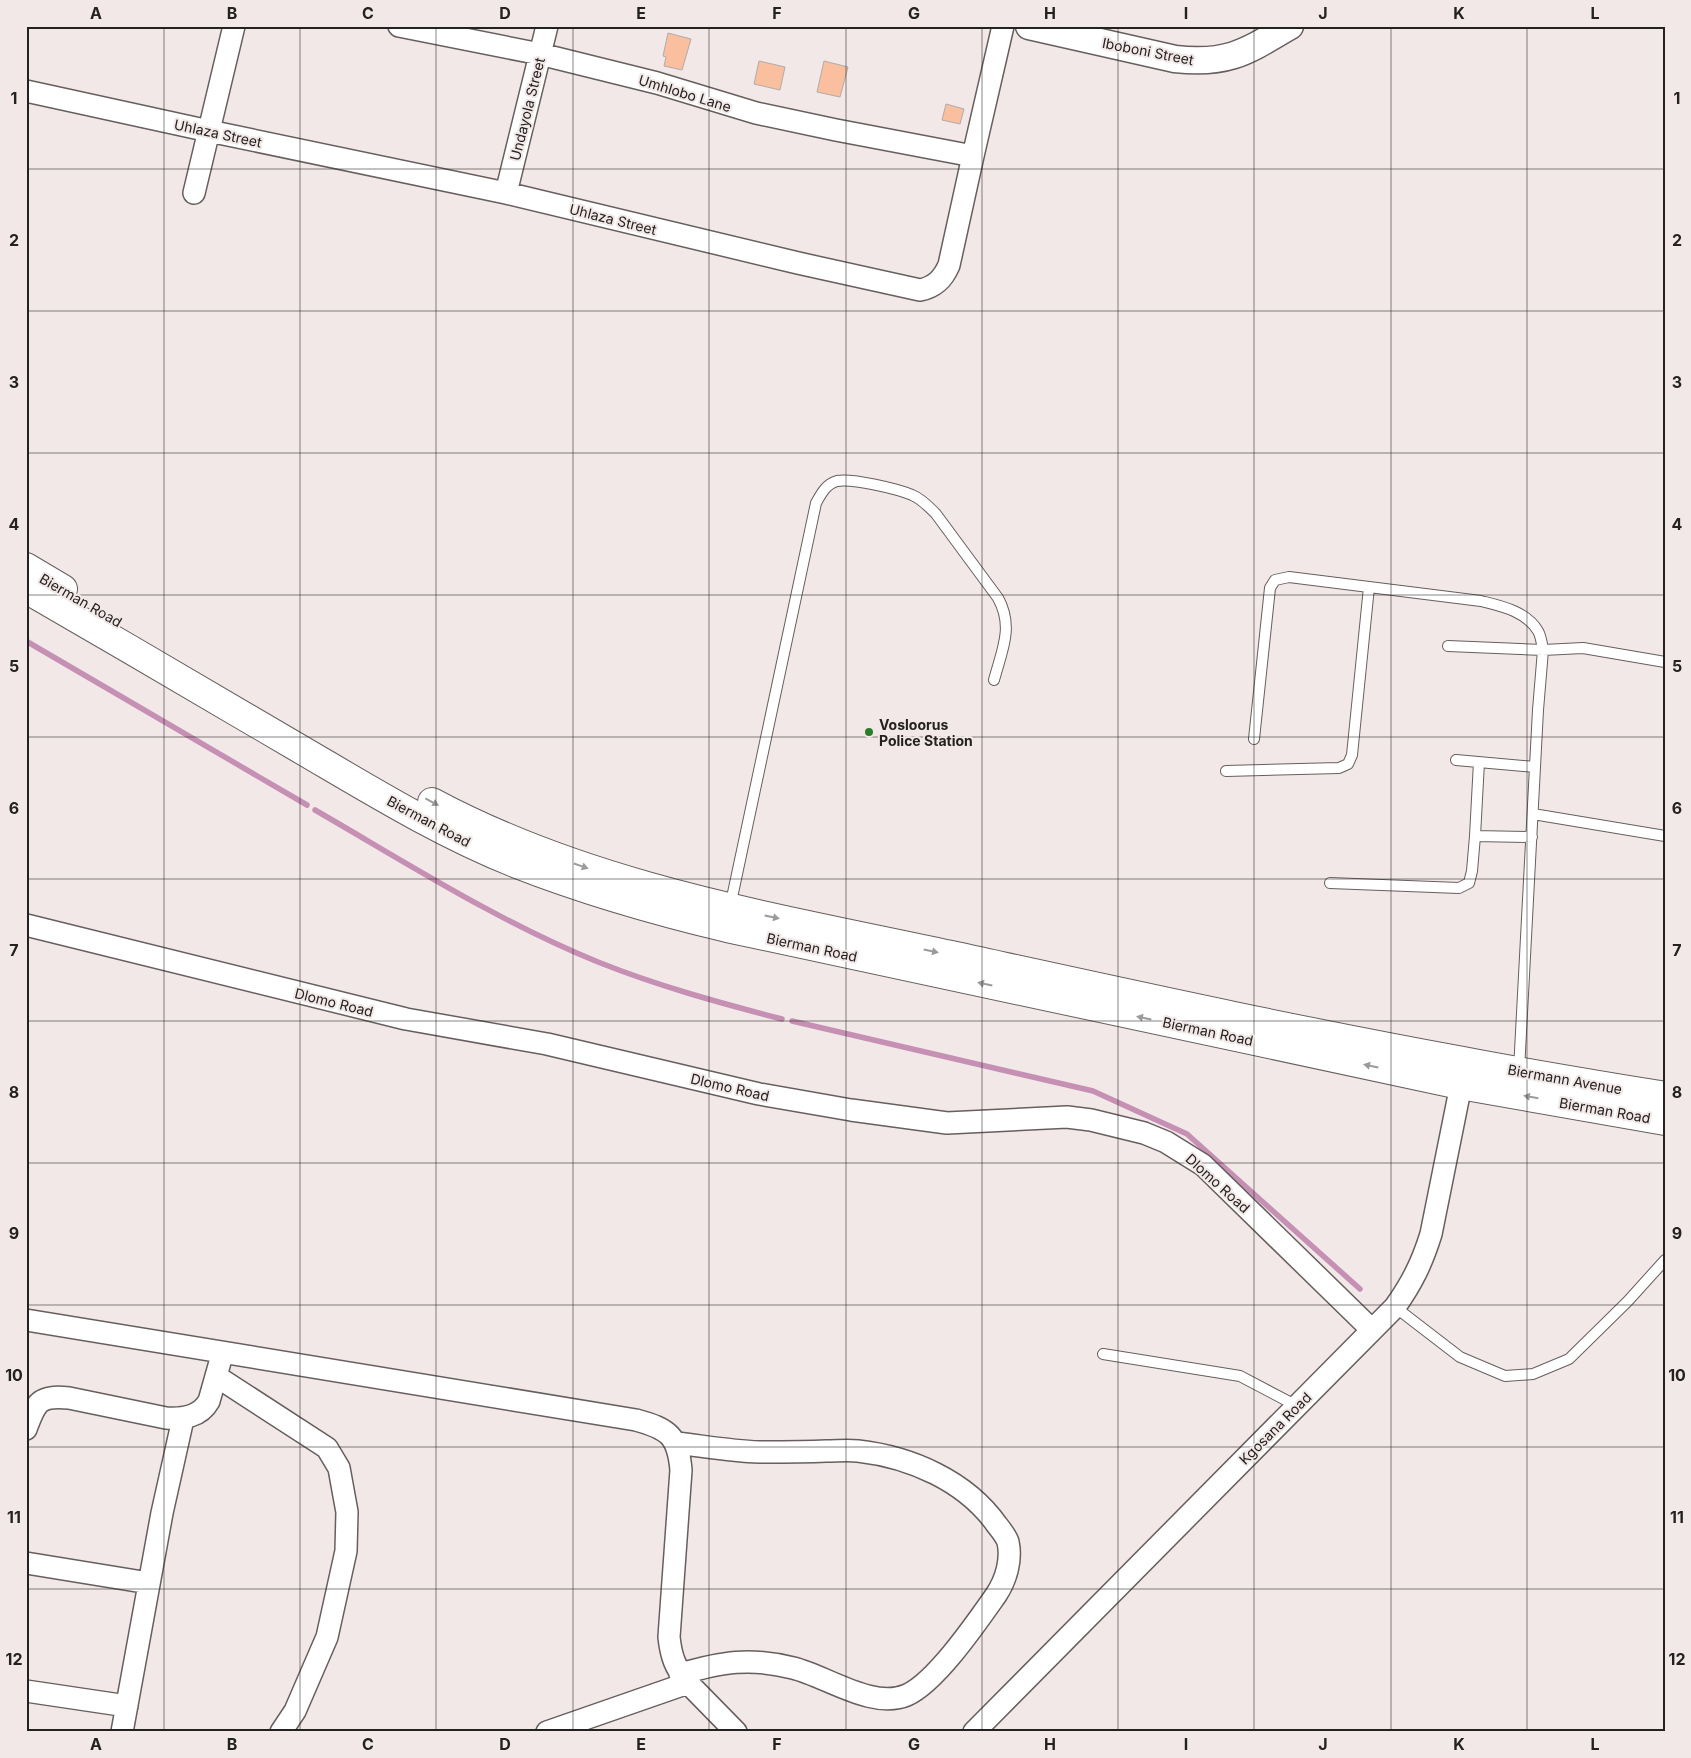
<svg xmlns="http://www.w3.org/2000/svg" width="1691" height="1758" font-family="Inter,sans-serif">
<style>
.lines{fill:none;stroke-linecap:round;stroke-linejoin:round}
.stream{stroke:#c590b3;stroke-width:5.5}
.building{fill:#f9bf9f;stroke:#b2aba7}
.service-casing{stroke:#675f5f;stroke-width:12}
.minor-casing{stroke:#675f5f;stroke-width:24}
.tertiary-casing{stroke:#675f5f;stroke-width:29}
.secondary-casing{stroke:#675f5f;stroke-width:30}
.service{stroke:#fff;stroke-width:10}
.minor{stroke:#fff;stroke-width:21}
.tertiary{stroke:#fff;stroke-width:26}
.secondary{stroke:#fff;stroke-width:28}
.oneway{fill:#9c9b9b}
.grid{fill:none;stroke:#242121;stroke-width:1;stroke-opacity:0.55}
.poi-dot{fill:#2c7d29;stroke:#f1e8e7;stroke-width:2}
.labels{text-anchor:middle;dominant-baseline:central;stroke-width:4;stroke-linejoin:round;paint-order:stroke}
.street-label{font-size:14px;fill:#242121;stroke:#f1e8e7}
.poi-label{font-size:14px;font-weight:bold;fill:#242121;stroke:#f1e8e7;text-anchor:start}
.neatline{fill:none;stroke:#242121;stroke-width:2}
.grid-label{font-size:16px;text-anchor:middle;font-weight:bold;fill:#242121}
</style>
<rect width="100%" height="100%" fill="#f1e8e7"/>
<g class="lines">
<path class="stream" d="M26,641L307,805
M315,810C407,863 499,922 598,962C658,986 720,1003 782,1019
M792,1021L1093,1091L1187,1134L1360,1289"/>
</g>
<path class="building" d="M668,33L691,39L682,70L664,66L666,57L663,56Z
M759,61L785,67L780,90L754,84Z
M824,61L848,67L840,97L817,92Z
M946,104L964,109L960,124L942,120Z"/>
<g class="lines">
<defs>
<path id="service" d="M1254,739L1270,588L1275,580L1289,577L1481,601C1501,606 1526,611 1538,631C1541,636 1542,644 1543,650L1448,646
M1456,760L1535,767
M1479,762L1475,836L1532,837
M1226,771L1339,768L1348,764L1352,755L1369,587
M1533,814L1665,836
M1330,883L1459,888L1469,883L1472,871L1475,836
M730,907L816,503C821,494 826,484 837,481C852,478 898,489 912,495C922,499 929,507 936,514L998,598C1014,627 1002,650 994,680
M1519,1070L1538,710L1543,650L1583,648L1665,662
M1395,1307L1460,1357L1505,1376L1533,1374L1569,1359L1628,1301L1665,1260
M1103,1354L1240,1376L1297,1406"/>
<path id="minor" d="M399,26L540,54L657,83L756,113L836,130L973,156
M26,91L209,131L506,193L798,263L920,290C935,287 943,279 949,265L973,156L1003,26
M194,193L234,26
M506,193L547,26
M26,925L406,1019L547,1044L759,1094L851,1110L947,1123L1067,1117L1091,1120L1144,1133L1166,1142L1203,1165L1372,1330
M26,1320L636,1420C669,1429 678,1436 681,1470L669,1637C671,1656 675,1668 688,1683L736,1732
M216,1376L327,1448L339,1468L347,1512L346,1551L327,1637L295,1711L281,1732
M26,1429C36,1402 39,1395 69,1398L166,1418C183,1419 200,1417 209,1401L220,1362
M676,1443C703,1446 731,1451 759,1452C781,1452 804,1452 826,1451C837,1451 848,1450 858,1451C911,1457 966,1481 997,1525C1001,1530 1006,1536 1008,1542C1012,1560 1006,1580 996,1595C977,1622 936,1682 907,1695C873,1710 826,1676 793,1668C750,1657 722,1662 680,1674
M26,1563L149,1583
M26,1691L127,1706
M122,1732L162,1513L183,1419
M547,1732L688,1683
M974,1732L1395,1307C1412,1283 1422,1263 1431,1234L1464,1070"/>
<path id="tertiary" d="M1029,26L1175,59C1228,65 1246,52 1290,26"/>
<path id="secondary" d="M26,567L63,589
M26,589C116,641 205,693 295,746C367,788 439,833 517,864C586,891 656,911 727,928L1460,1085L1665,1121
M432,802C592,888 775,917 951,955C1121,992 1292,1030 1463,1061C1530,1074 1598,1085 1665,1096"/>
</defs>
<use href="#service" class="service-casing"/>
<use href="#minor" class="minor-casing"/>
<use href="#tertiary" class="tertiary-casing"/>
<use href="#secondary" class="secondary-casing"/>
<use href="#service" class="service"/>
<use href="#minor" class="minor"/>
<use href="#tertiary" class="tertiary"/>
<use href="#secondary" class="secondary"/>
</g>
<defs><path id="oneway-solid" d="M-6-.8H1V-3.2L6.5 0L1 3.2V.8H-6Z" transform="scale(1.25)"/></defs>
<g class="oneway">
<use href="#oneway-solid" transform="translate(432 802) rotate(28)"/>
<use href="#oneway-solid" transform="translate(581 866) rotate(19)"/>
<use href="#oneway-solid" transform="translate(772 917) rotate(12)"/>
<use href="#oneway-solid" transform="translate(931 951) rotate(12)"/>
<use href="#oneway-solid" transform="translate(985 984) rotate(-168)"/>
<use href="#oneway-solid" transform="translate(1144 1018) rotate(-168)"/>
<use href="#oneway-solid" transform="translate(1371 1066) rotate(-168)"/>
<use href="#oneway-solid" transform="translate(1531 1097) rotate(-170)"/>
</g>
<path class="grid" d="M164,26V1732M300,26V1732M436,26V1732M573,26V1732M709,26V1732M846,26V1732M982,26V1732M1118,26V1732M1254,26V1732M1391,26V1732M1527,26V1732M26,169H1665M26,311H1665M26,453H1665M26,595H1665M26,737H1665M26,879H1665M26,1021H1665M26,1163H1665M26,1305H1665M26,1447H1665M26,1589H1665"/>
<circle class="poi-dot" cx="869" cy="732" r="5"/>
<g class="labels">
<g class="street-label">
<text transform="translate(1148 51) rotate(11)">Iboboni Street</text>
<text transform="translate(685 93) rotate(17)">Umhlobo Lane</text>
<text transform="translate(527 109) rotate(-76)">Undayola Street</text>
<text transform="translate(218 133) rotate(12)">Uhlaza Street</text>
<text transform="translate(613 219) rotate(14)">Uhlaza Street</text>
<text transform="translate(81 600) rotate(30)">Bierman Road</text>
<text transform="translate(429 821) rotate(28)">Bierman Road</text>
<text transform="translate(812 947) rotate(12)">Bierman Road</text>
<text transform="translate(334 1002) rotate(14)">Dlomo Road</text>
<text transform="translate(1208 1031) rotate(12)">Bierman Road</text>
<text transform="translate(1565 1079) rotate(10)">Biermann Avenue</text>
<text transform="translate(730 1087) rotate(13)">Dlomo Road</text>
<text transform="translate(1605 1110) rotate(10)">Bierman Road</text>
<text transform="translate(1218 1183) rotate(42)">Dlomo Road</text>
<text transform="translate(1275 1428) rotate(-45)">Kgosana Road</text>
</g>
<g class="poi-label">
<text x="879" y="724">Vosloorus<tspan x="879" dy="16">Police Station</tspan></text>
</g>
</g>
<rect width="1691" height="1758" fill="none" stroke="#f1e8e7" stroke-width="55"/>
<rect x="28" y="28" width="1636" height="1702" class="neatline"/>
<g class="grid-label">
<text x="96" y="19">A</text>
<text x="232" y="19">B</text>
<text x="368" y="19">C</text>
<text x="505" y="19">D</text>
<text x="641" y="19">E</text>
<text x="777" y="19">F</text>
<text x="914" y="19">G</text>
<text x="1050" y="19">H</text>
<text x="1186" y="19">I</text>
<text x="1323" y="19">J</text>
<text x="1459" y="19">K</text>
<text x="1595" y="19">L</text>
<text x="14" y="104">1</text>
<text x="1677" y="104">1</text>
<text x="14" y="246">2</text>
<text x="1677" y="246">2</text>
<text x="14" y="388">3</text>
<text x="1677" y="388">3</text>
<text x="14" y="530">4</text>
<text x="1677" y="530">4</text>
<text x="14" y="672">5</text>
<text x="1677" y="672">5</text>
<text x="14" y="814">6</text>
<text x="1677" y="814">6</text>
<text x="14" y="956">7</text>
<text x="1677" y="956">7</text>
<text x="14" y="1098">8</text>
<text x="1677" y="1098">8</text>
<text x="14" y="1239">9</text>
<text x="1677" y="1239">9</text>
<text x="14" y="1381">10</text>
<text x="1677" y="1381">10</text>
<text x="14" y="1523">11</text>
<text x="1677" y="1523">11</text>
<text x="14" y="1665">12</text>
<text x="1677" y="1665">12</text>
<text x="96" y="1750">A</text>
<text x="232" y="1750">B</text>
<text x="368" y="1750">C</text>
<text x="505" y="1750">D</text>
<text x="641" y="1750">E</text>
<text x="777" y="1750">F</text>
<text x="914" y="1750">G</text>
<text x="1050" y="1750">H</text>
<text x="1186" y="1750">I</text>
<text x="1323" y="1750">J</text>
<text x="1459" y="1750">K</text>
<text x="1595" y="1750">L</text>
</g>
</svg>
